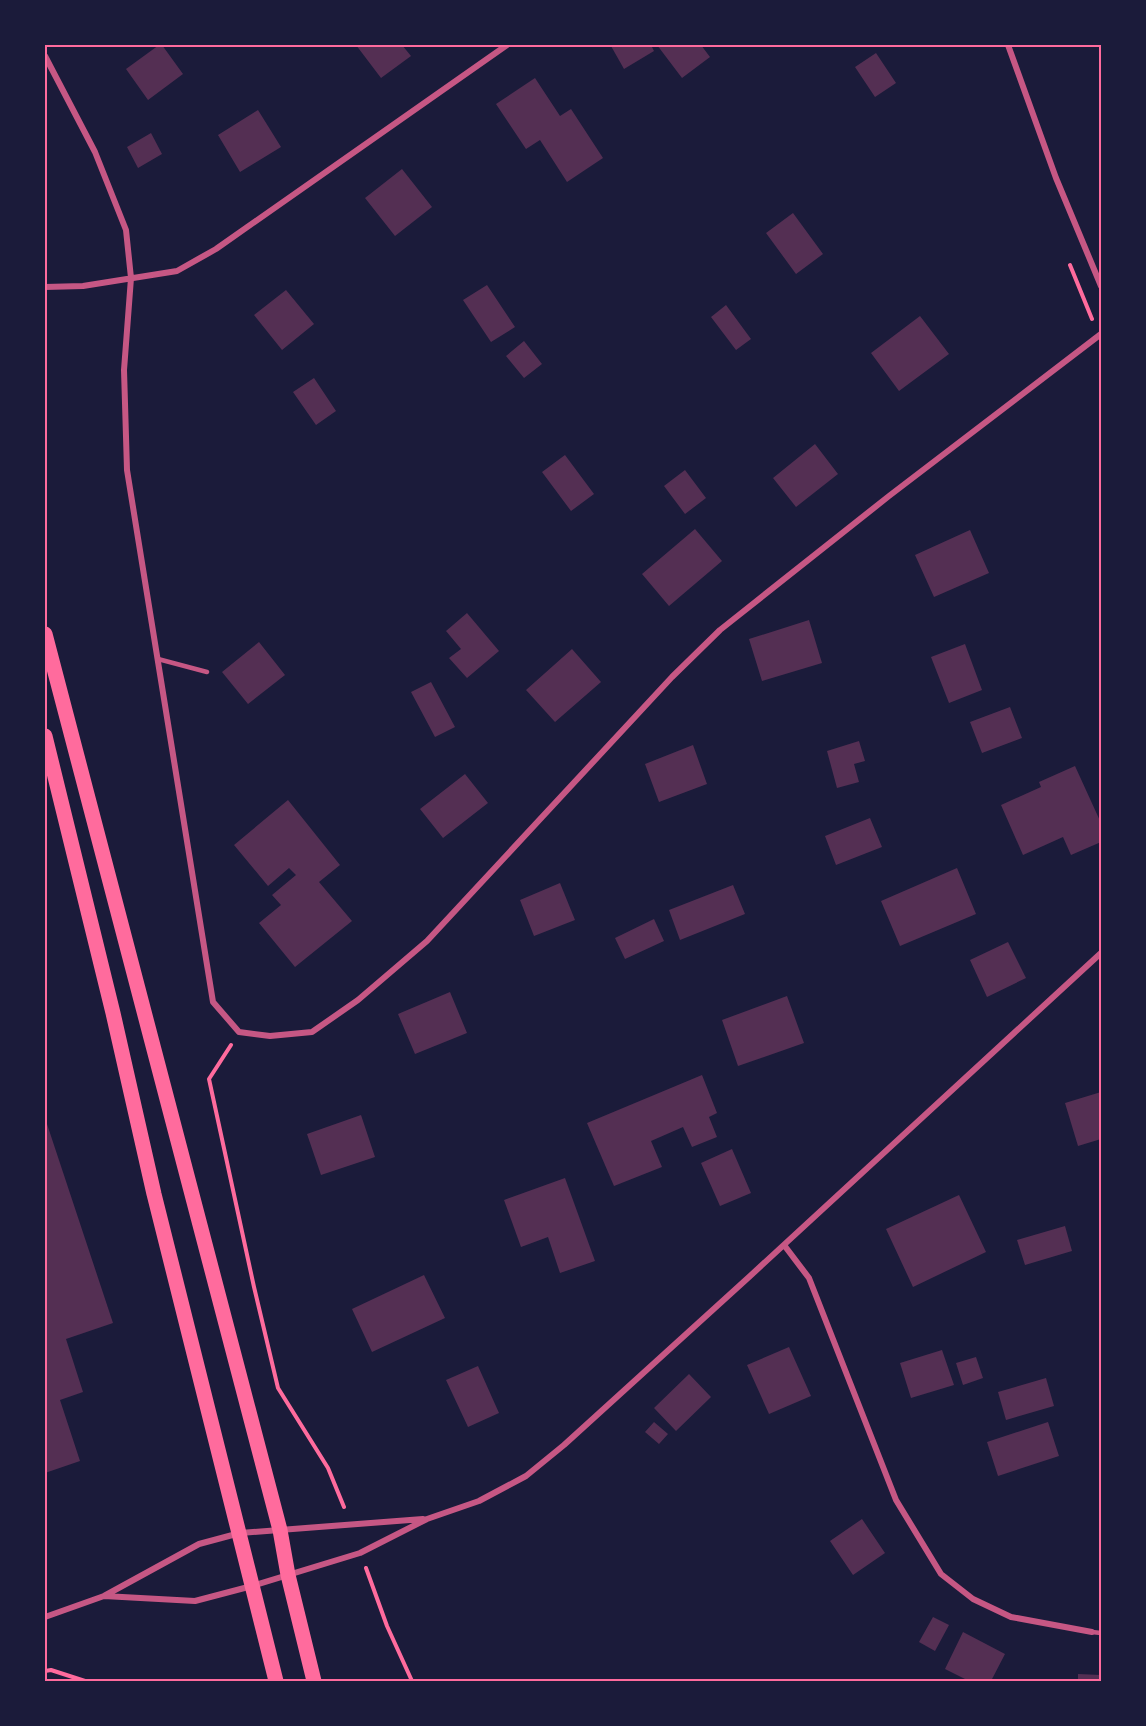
<svg xmlns="http://www.w3.org/2000/svg" width="1146" height="1726" font-family="'Fira Sans',sans-serif">
<style>
.building{fill:#542f53}
.lines{fill:none;stroke-linecap:round;stroke-linejoin:round}
.path{stroke:#ff6b9d;stroke-width:4}
.service{stroke:#c65784;stroke-width:4.5}
.minor{stroke:#c65784;stroke-width:6}
.primary{stroke:#ff6b9d;stroke-width:15}
.neatline{fill:none;stroke:#ff6b9d;stroke-width:2}
</style>
<rect width="100%" height="100%" fill="#1b1b3a"/>
<path class="building" d="M159,45H162L183,74L148,100L126,69Z
M356,45H402L411,56L381,78Z
M612,45H651L654,51L624,69L611,46Z
M657,45H701L710,57L682,78Z
M876,53L896,83L875,97L855,67Z
M535,78L560,116L571,109L603,158L567,182L540,140L526,149L496,104Z
M258,110L281,147L240,172L218,135Z
M151,133L162,154L138,168L127,147Z
M402,169L432,207L395,236L365,198Z
M793,213L823,254L796,274L766,233Z
M487,285L515,327L491,342L463,300Z
M286,290L314,324L282,350L254,315Z
M726,305L751,339L736,350L711,317Z
M920,316L949,354L899,391L871,353Z
M524,341L542,364L524,378L506,356Z
M314,378L336,411L316,425L293,392Z
M815,444L838,474L796,507L773,478Z
M565,455L594,494L571,511L542,472Z
M685,470L706,498L685,514L664,486Z
M695,529L722,561L669,606L642,574Z
M970,530L989,573L934,597L915,555Z
M467,613L499,651L467,678L449,658L461,649L446,631Z
M809,620L822,663L762,681L749,639Z
M259,642L285,675L248,704L222,672Z
M965,644L982,690L949,703L931,657Z
M572,649L601,682L555,722L526,690Z
M431,682L455,727L435,737L411,692Z
M1010,707L1022,738L982,753L970,722Z
M859,741L865,761L854,764L859,782L837,788L827,751Z
M693,745L707,784L659,802L645,764Z
M1075,766L1101,823V842L1071,855L1063,837L1023,855L1001,805L1041,787L1039,782Z
M465,774L488,803L443,838L420,809Z
M288,800L340,865L319,882L352,921L295,967L259,923L281,905L272,895L296,875L289,868L268,886L234,845Z
M870,818L882,847L836,865L825,836Z
M957,868L976,914L900,946L881,901Z
M560,883L575,920L534,936L520,900Z
M733,885L745,914L680,940L669,910Z
M654,919L664,941L625,959L615,938Z
M1008,942L1026,978L987,997L970,960Z
M450,992L467,1033L415,1054L398,1014Z
M787,996L804,1043L738,1066L722,1020Z
M702,1075L717,1113L709,1117L717,1137L692,1147L683,1127L651,1141L662,1167L614,1186L587,1123Z
M1101,1092V1139L1078,1146L1065,1103Z
M361,1115L375,1157L321,1175L307,1134Z
M45,1118L113,1323L66,1339L83,1392L60,1400L80,1461L45,1473Z
M732,1149L751,1193L720,1206L701,1163Z
M565,1178L595,1261L560,1273L548,1237L521,1247L504,1200Z
M959,1195L986,1252L913,1287L886,1229Z
M1065,1226L1072,1251L1025,1265L1017,1240Z
M424,1275L445,1318L372,1352L352,1309Z
M789,1347L811,1396L769,1414L747,1365Z
M942,1350L954,1385L911,1398L900,1363Z
M976,1357L983,1378L963,1385L956,1363Z
M478,1366L499,1413L468,1427L446,1380Z
M689,1374L711,1397L676,1431L654,1408Z
M1046,1378L1054,1406L1006,1420L998,1392Z
M654,1422L668,1434L659,1444L645,1432Z
M1048,1422L1059,1456L998,1476L987,1442Z
M862,1519L885,1553L853,1575L830,1541Z
M933,1617L949,1625L935,1651L919,1642Z
M963,1632L1005,1654L991,1681H969L945,1669Z
M1078,1674L1101,1675V1681H1078Z"/>
<g class="lines">
<path class="path" d="M1070,265L1092,319
M231,1045L209,1079L254,1287L278,1388L328,1468L344,1507
M366,1568L387,1626L412,1681
M45,1671L51,1670L85,1681"/>
<path class="service" d="M158,659L207,672
M1092,1632L1101,1633"/>
<path class="minor" d="M1008,45L1056,178L1101,286
M45,56L95,152L126,230L131,278L124,370L127,470L213,1002L239,1032L270,1036L312,1032L358,1000L427,941L672,677L720,630L889,496L1101,334
M45,287L83,286L177,271L216,249L507,45
M784,1245L809,1278L896,1500L941,1574L973,1599L1011,1617L1092,1632
M104,1596L195,1601L252,1586L360,1553L427,1519L479,1501L526,1476L564,1445L749,1277L1101,953
M45,1617L104,1596L199,1544L240,1533L423,1519"/>
<path class="primary" d="M45,634L280,1530L288,1575L314,1681
M45,736L113,1013L154,1194L276,1681"/>
</g>
<rect width="1146" height="1726" fill="none" stroke="#1b1b3a" stroke-width="93"/>
<rect x="46" y="46" width="1054" height="1634" class="neatline"/>
</svg>
